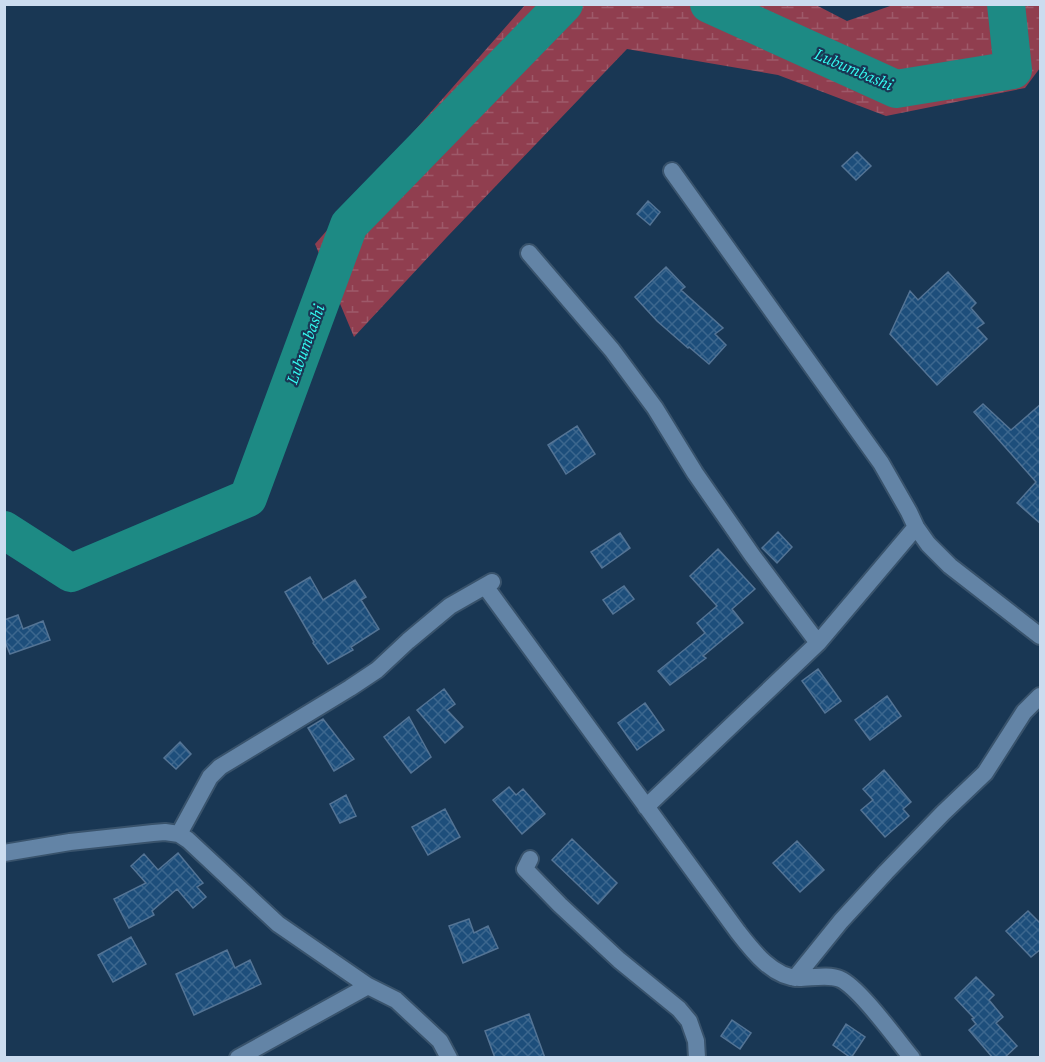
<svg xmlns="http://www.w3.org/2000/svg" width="1045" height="1062" font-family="'Source Serif 4',serif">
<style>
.wetland{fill:url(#wetland-marsh)}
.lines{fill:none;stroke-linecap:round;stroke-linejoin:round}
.river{stroke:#1d8a84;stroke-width:38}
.building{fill:url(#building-cross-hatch);stroke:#547495;stroke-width:1.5}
.minor-casing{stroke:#39536c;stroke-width:20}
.minor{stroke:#6384a6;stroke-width:16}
.labels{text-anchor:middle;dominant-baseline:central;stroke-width:4.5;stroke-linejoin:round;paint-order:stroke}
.water-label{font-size:16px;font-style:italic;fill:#33fcf2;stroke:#193754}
</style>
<defs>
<pattern id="wetland-marsh" width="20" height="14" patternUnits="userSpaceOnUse" patternTransform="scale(1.5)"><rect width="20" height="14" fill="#903e4f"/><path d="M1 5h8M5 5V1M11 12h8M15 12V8" fill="none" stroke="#9e5969"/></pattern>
<pattern id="building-cross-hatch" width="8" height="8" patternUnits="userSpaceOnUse" patternTransform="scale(1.5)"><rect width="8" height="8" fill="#1d4e7b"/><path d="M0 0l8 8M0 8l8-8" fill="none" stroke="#3c678e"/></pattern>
</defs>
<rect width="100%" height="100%" fill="#193754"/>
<path class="wetland" d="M525,5H816L847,21L893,5H1040V68L1025,88L886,116L778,75L627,49L447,237L354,337L315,244Z"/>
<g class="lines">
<path class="river" d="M709,4L896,89L1013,70L1006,4
M4,530L71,573L248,498L349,225L564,4"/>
</g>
<path class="building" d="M857,152L871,166L856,180L842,166Z
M648,201L660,212L650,225L637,214Z
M666,267L685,287L681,290L723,328L715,334L726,345L709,364L689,347L688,348L657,321L635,297Z
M948,272L976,303L971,308L984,323L977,328L987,339L937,385L890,334L910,291L918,300Z
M983,404L1011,430L1041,404V524L1017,503L1036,482L974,412Z
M577,426L595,454L566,474L548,445Z
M778,532L792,547L777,563L762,548Z
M620,533L630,548L602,568L591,552Z
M718,549L755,589L732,609L743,623L703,656L706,658L670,685L658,671L705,633L697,623L717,606L690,576Z
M310,577L323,600L355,580L366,597L361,600L379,629L351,647L353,650L328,664L313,643L314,642L285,592Z
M624,586L634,599L613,614L603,600Z
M18,615L23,629L43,621L50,640L10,654L4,639V620Z
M818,669L841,701L825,713L802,681Z
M444,689L455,704L447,710L463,727L445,743L417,710Z
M887,696L901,716L870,740L855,720Z
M645,703L664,730L637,750L618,723Z
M409,717L431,757L411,773L384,737Z
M323,719L354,759L334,771L308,728Z
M180,742L191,754L176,769L164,758Z
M884,770L911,802L903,809L909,816L885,837L861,810L873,800L863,789Z
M509,787L516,795L523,789L545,814L522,834L493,800Z
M346,795L356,816L340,823L330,804Z
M445,809L460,837L428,855L412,827Z
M572,839L617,883L598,904L552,860Z
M797,841L824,870L800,892L773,863Z
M178,853L203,883L197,887L206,897L193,908L177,889L152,911L154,915L129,928L114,899L146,883L131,866L144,854L158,870Z
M1028,911L1041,924V949L1031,957L1006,931Z
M469,919L474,933L488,926L498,948L463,963L449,926Z
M131,937L146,964L113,982L98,955Z
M227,950L235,968L250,960L261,984L194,1015L176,974Z
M976,977L994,995L989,1000L1003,1017L996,1023L1017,1046L1004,1058H993L969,1030L976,1024L972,1019L974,1018L955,998Z
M529,1014L545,1058H495L485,1031Z
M732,1020L751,1033L740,1049L721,1036Z
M846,1024L865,1037L851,1058L833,1045Z"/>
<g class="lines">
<defs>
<path id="minor" d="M672,171L881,463L909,512L916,527L928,544L950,566L1040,636
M529,253L612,350L655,408L695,473L752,555L818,643
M485,586L738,932C752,950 773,978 799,978C811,978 829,974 840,979C859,987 897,1040 912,1058
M646,807L818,643L916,527
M179,834L210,777L220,767L350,688L377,670L408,641L450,606L492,582
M4,853L70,842L153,833L165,832L179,834L188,840L278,924L368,986L396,1000L440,1041L449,1058
M530,859L525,869L560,905L619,960L679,1009L689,1021L696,1041L697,1058
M795,978L841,921L886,872L943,813L985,773L1024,712L1040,696
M238,1058L368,986"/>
</defs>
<use href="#minor" class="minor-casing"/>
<use href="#minor" class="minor"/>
</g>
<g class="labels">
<g class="water-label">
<text transform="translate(854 69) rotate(23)">Lubumbashi</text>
<text transform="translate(305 344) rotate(-70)">Lubumbashi</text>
</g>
</g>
<rect width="1045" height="1062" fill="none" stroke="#cbdcef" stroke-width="12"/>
</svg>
